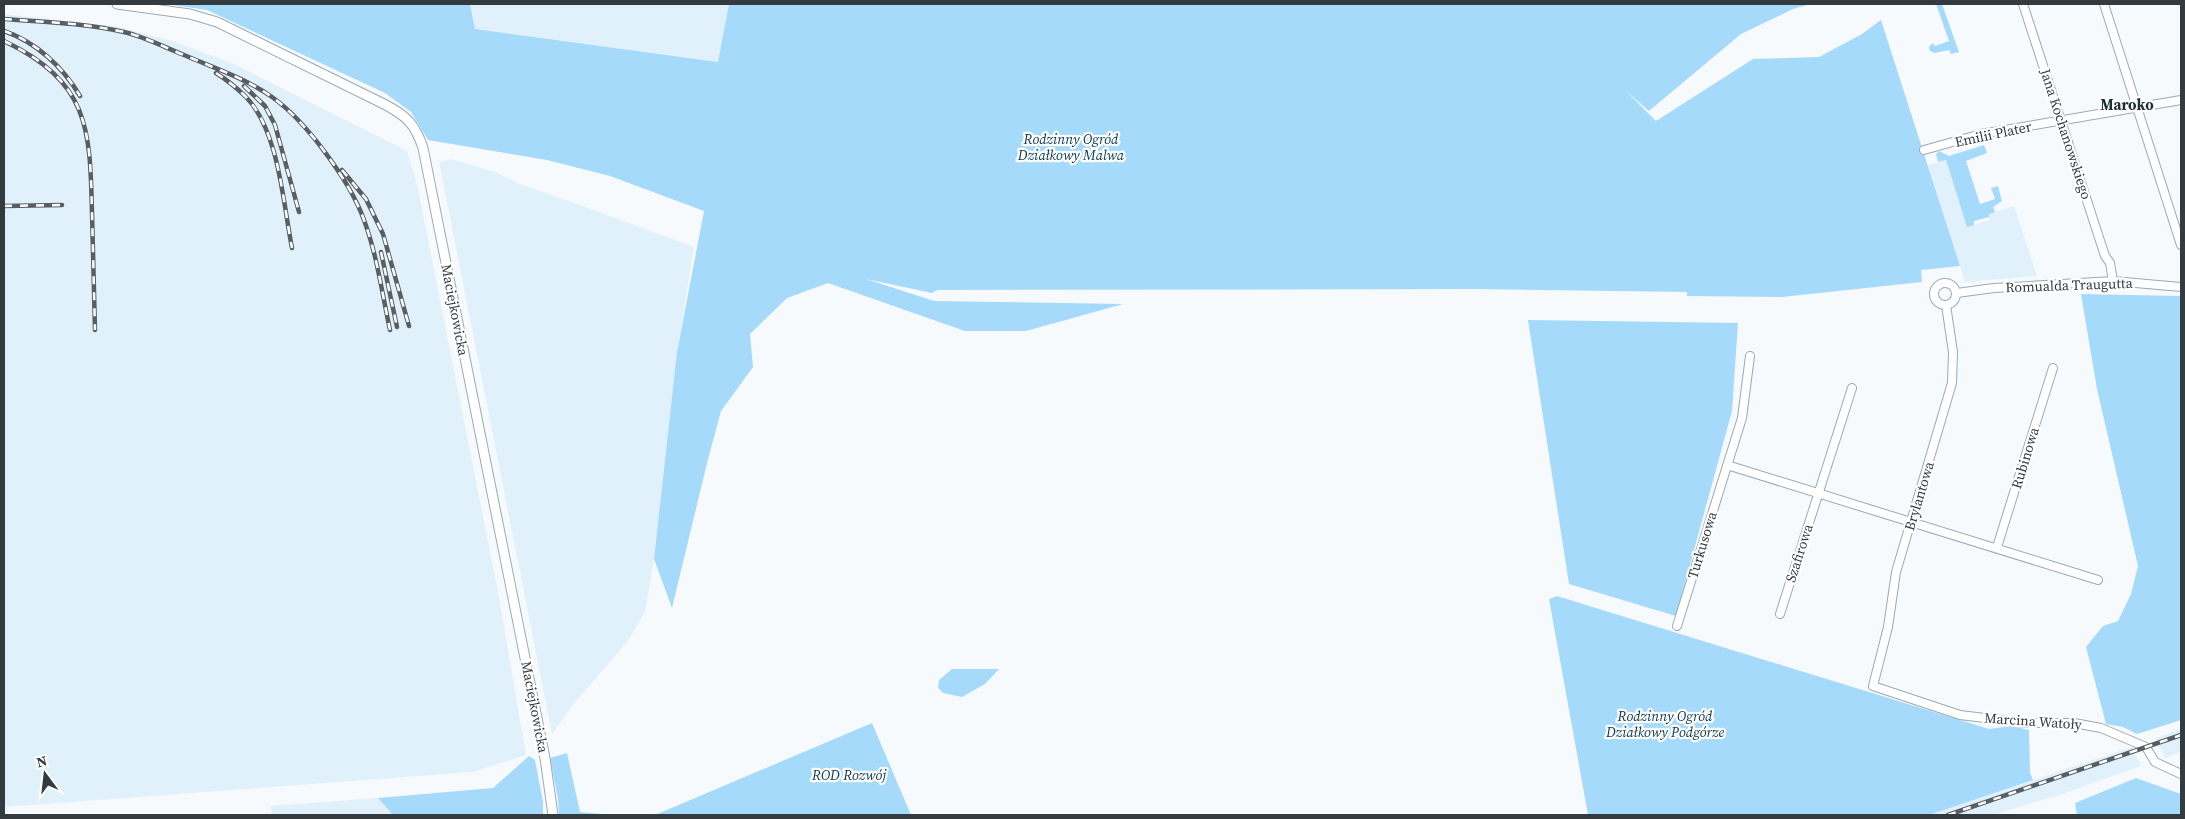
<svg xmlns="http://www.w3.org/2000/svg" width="2185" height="819" font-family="'Source Serif 4',serif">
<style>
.built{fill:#e1f1fb}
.green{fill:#a5dafa}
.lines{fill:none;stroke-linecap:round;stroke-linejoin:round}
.minor-casing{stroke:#98aab6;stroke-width:10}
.tertiary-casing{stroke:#98aab6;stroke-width:11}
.minor{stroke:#fff;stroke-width:8}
.tertiary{stroke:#fff;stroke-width:9}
.rail-casing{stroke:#585f64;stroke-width:4.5}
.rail{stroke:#fff;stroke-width:2.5;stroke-dasharray:8;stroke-linecap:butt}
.labels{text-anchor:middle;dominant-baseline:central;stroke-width:4.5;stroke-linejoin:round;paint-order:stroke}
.street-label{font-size:14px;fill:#333b40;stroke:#fff}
.park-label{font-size:14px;font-style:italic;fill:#0c374c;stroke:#fff}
.neighbourhood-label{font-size:15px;font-weight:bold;fill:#203039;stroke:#fff}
</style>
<rect width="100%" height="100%" fill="#f6fafd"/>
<path class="built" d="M470,4H729L719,62L475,29Z
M4,14L119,27L172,41L234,64L407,151L417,184L498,592L526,755L473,772L4,807Z
M451,159L495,172L522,185L572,202L694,247L677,352L654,559L645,612L628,641L575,702L552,734L439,162Z
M1946,160L1967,227L1990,220L1988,214L2014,206L2037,276L1965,282L1928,165Z
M2181,729V752L2165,758L2156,738Z
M2132,747L2141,766L2059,795L1992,815H1929Z
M378,798L393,815H272L271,806Z"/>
<path class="green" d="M167,4H470L475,29L718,62L729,4H1811L1793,9L1741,34L1649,111L1626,91L1656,121L1753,59L1819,57L1862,34L1881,20L1960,266L1921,270L1922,282L1782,297L1687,296V292L1475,289L937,290L932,293L866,279L934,301L1123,304L1026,331H965L828,283L787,298L750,334L753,367L721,411L708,459L672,608L654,559L677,352L704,211L610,176L547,160L428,140L411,112L385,93L207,10Z
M1936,4H1942L1959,52L1951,54L1949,50L1934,53L1930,51L1929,47L1933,43L1935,46L1949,41Z
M1984,145L1987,153L1966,161L1980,204L1995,199L1991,188L1998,186L2002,201L1993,207L1995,212L1989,214V217L1974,221V225L1967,227L1946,160L1938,162L1936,154L1939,151L1949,156Z
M2081,294L2181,296V720L2137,734L2123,727L2106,724L2086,647L2103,626L2118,621L2131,594L2138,566L2097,389Z
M1528,320L1738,323L1732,411L1676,616L1569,584Z
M1557,596L1989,729L2012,726L2029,730L2030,773L2033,780L1929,815H1588L1549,599Z
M952,669H999L985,684L962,697L943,693L938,688L939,680Z
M872,723L911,815H655Z
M567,753L580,812L612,815H559L558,799L550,758Z
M529,756L535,760L543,802V815H393L378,798L493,788Z
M2136,778L2181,794V815H2077L2075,803Z"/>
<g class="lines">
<defs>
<path id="minor" d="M2023,4L2105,256L2110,263L2113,281
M2104,4L2181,245
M1924,150L1981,134L2181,100
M1934 294a11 11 0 1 1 22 0a11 11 0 1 1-22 0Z
M1957,293L1994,288L2113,281L2181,287
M1946,305L1953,352L1952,383L1896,572L1888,627L1873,686L1960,715L2026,723H2074L2101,728L2146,747L2155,762L2181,774
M1727,465L2098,580
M1997,547L2053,368
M1780,614L1852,388
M1677,626L1742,418L1750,356"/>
<path id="tertiary" d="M117,4L190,14L217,22L384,104C407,116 415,124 423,148L545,758L553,815"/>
</defs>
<use href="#minor" class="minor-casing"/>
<use href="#tertiary" class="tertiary-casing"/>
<use href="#minor" class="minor"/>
<use href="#tertiary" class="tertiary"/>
<defs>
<path id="rail" d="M4,19C43,22 85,23 124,32C145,37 164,47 184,55C214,68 245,78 272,97C306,121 350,181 364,220C377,255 382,293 390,330
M4,31C36,42 63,67 80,96
M4,41C89,82 90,127 92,213C93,252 94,291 95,330
M216,73C227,80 237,88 246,97C279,131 283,203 292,248
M244,86L265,106L275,125L299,212
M342,170L366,199L383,234L409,326
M4,206L62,205
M381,252L397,327
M1948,815L2181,735"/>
</defs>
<use href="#rail" class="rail-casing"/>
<use href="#rail" class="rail"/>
</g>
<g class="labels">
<g class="street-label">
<text transform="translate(1993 134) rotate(-12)">Emilii Plater</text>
<text transform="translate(2066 134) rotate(72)">Jana Kochanowskiego</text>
<text transform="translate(2069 285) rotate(-2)">Romualda Traugutta</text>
<text transform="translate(455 310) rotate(79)">Maciejkowicka</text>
<text transform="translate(2025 458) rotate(-73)">Rubinowa</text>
<text transform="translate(1919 496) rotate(-73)">Brylantowa</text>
<text transform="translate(1702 545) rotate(-73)">Turkusowa</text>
<text transform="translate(1799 553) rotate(-72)">Szafirowa</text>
<text transform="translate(535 707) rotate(79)">Maciejkowicka</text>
<text transform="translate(2033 721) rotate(4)">Marcina Watoły</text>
</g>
<g class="park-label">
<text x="1071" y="139">Rodzinny Ogród<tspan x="1071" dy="16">Działkowy Malwa</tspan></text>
<text x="1665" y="716">Rodzinny Ogród<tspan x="1665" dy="16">Działkowy Podgórze</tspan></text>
<text x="849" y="775">ROD Rozwój</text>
</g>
<g class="neighbourhood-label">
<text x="2127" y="104">Maroko</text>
</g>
</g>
<rect width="2185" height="819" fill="none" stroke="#333b40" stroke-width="10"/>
<g transform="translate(45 774) rotate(345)" stroke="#ffffff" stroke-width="4" paint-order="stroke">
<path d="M0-4L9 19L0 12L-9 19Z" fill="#333b40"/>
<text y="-8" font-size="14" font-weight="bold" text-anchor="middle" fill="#333b40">N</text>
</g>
</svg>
